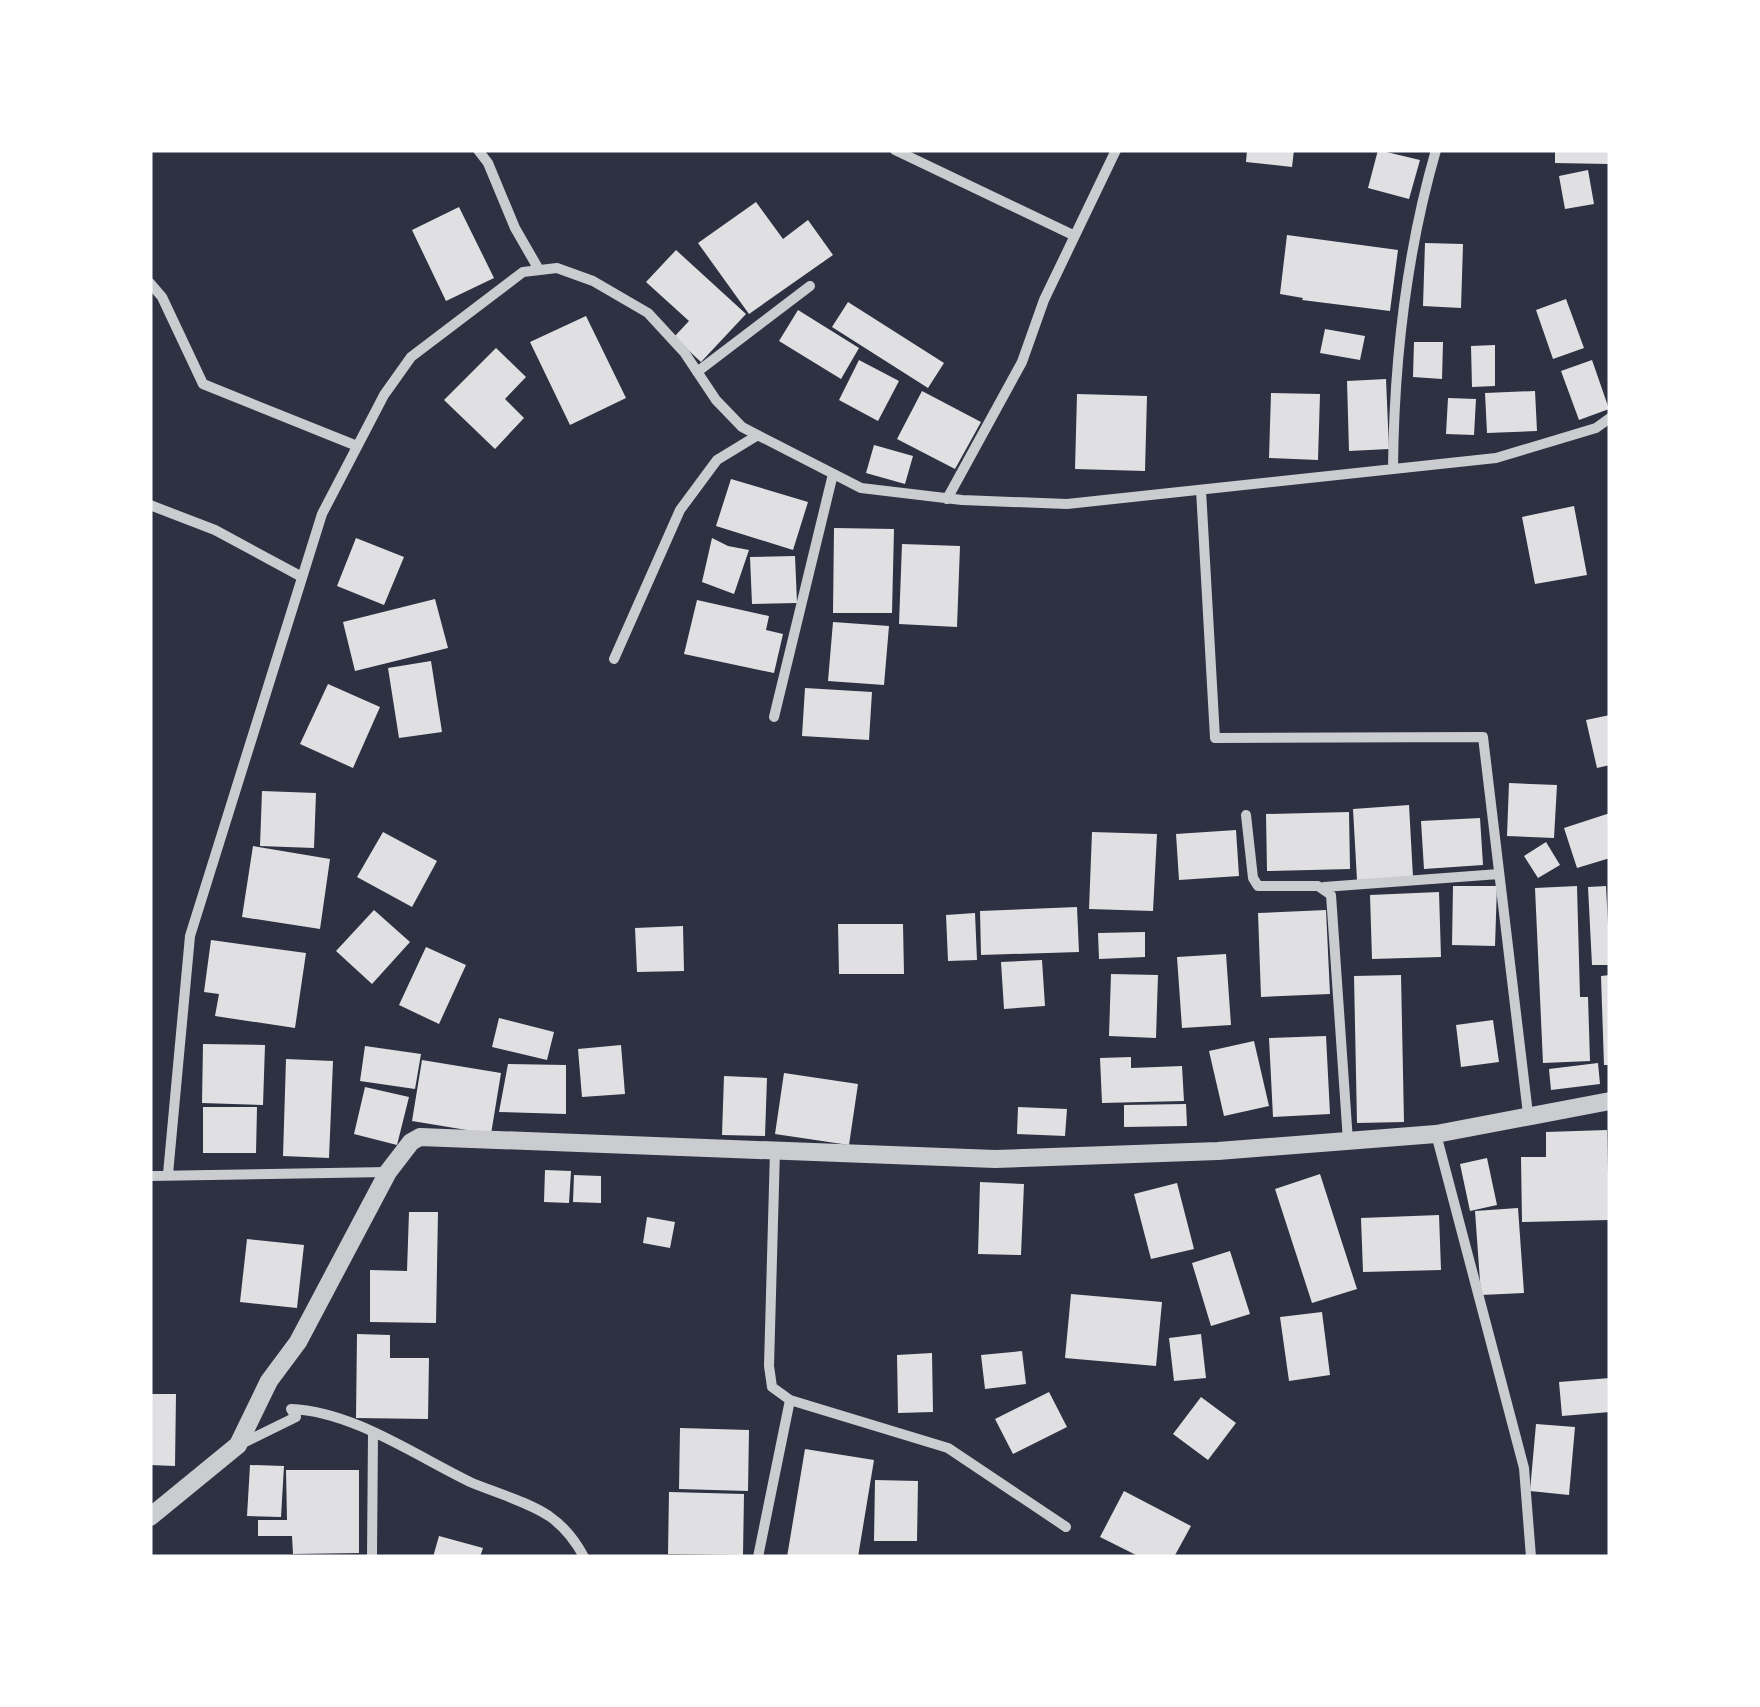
<svg xmlns="http://www.w3.org/2000/svg" width="1760" height="1707" font-family="'Archivo Narrow',sans-serif">
<style>
.building{fill:#e0e0e3}
.lines{fill:none;stroke-linecap:round;stroke-linejoin:round}
.minor{stroke:#caccd0;stroke-width:10}
.tertiary{stroke:#caccd0;stroke-width:18}
</style>
<rect width="100%" height="100%" fill="#2d3142"/>
<path class="building" d="M1247,150H1294L1292,167L1246,162Z
M1378,150L1420,160L1409,199L1368,188Z
M1555,150H1608V164L1555,163Z
M1588,170L1594,204L1565,209L1559,176Z
M756,202L783,239L808,220L833,255L749,314L698,243Z
M459,207L494,278L446,301L412,230Z
M1287,235L1398,250L1390,311L1302,300L1303,298L1280,294Z
M1425,243L1463,244L1461,308L1423,306Z
M676,250L746,314L701,362L674,337L689,321L646,282Z
M1566,299L1584,348L1553,359L1536,310Z
M848,302L944,363L928,388L832,327Z
M798,310L859,348L841,379L779,341Z
M586,316L626,398L570,425L530,342Z
M1325,329L1365,336L1360,360L1320,353Z
M1414,342H1443L1442,379L1413,377Z
M1495,345V386L1472,387L1471,346Z
M496,348L526,377L505,399L524,418L495,449L444,400Z
M859,360L899,381L878,421L839,400Z
M1592,360L1609,409L1579,420L1561,371Z
M1386,379L1389,449L1349,451L1347,381Z
M922,391L981,422L955,469L897,439Z
M1535,391L1537,431L1487,433L1485,393Z
M1271,393L1320,394L1318,460L1269,458Z
M1077,394L1147,396L1145,471L1075,469Z
M1448,398L1476,399L1474,435L1446,434Z
M874,445L913,456L905,484L866,473Z
M731,479L808,502L793,550L716,526Z
M1574,506L1587,575L1535,584L1522,517Z
M834,528L894,529L892,613H833Z
M356,538L404,557L384,605L337,586Z
M712,538L728,546L749,550L734,594L702,582Z
M902,544L960,546L957,627L899,624Z
M795,556L797,603L752,604L750,557Z
M435,599L448,648L355,671L343,622Z
M697,600L769,616L766,630L783,634L774,673L684,654Z
M833,622L889,626L884,685L828,681Z
M431,661L442,732L399,738L388,668Z
M328,684L380,707L353,768L300,744Z
M805,688L872,692L869,740L802,736Z
M1610,715V765L1597,768L1586,720Z
M1509,783L1557,785L1554,838L1507,836Z
M262,791L316,793L314,848L260,846Z
M1409,805L1413,877L1357,880L1353,809Z
M1349,812L1350,869L1267,871L1266,814Z
M1610,813V858L1577,868L1564,828Z
M1480,818L1483,865L1424,869L1421,821Z
M1236,830L1239,876L1179,880L1176,834Z
M383,832L437,861L412,907L357,877Z
M1092,832L1157,834L1153,911L1089,909Z
M1546,842L1560,865L1538,878L1524,856Z
M253,846L330,859L320,929L242,917Z
M1453,886H1497L1495,946L1452,945Z
M1577,886L1580,997H1588L1590,1061L1543,1063L1535,888Z
M1606,886L1610,965H1592L1588,887Z
M1439,892L1441,957L1372,959L1370,895Z
M1077,907L1079,952L981,955L980,911Z
M374,910L410,942L372,984L336,951Z
M1326,910L1330,994L1261,997L1258,913Z
M975,913L977,960L948,961L946,915Z
M838,924H903L904,974H839Z
M683,926L684,971L637,972L635,928Z
M1145,932V957L1099,959L1098,933Z
M211,940L306,953L295,1028L215,1016L219,994L204,992Z
M426,947L466,965L439,1024L399,1005Z
M1226,954L1231,1025L1182,1028L1177,957Z
M1042,960L1045,1006L1004,1009L1001,962Z
M1111,974L1158,975L1156,1038L1109,1036Z
M1401,975L1404,1122L1357,1123L1354,976Z
M1610,975V1065H1604L1601,976Z
M499,1018L554,1032L547,1060L492,1047Z
M1493,1020L1499,1062L1461,1067L1456,1025Z
M1326,1036L1330,1114L1273,1117L1269,1038Z
M1254,1041L1269,1106L1224,1116L1209,1051Z
M203,1044L265,1045L263,1105L202,1103Z
M621,1045L625,1094L582,1097L578,1049Z
M365,1046L421,1054L415,1089L360,1081Z
M1131,1057V1068L1182,1066L1184,1101L1102,1103L1100,1058Z
M286,1059L333,1061L329,1158L283,1156Z
M422,1060L501,1073L491,1134L412,1121Z
M1598,1063L1600,1084L1551,1090L1549,1069Z
M508,1064L566,1065V1114L499,1112Z
M784,1073L858,1084L849,1145L775,1134Z
M724,1076L767,1078L765,1136L722,1135Z
M365,1087L409,1097L397,1145L354,1134Z
M1186,1104L1187,1126L1124,1127V1105Z
M203,1107H257L256,1153H203Z
M1018,1107L1067,1109L1065,1136L1017,1134Z
M1607,1130L1609,1220L1522,1222L1521,1157H1546V1132Z
M1487,1158L1497,1205L1470,1211L1460,1164Z
M545,1170L571,1171L569,1203L544,1202Z
M1320,1174L1357,1289L1312,1303L1275,1189Z
M574,1175L601,1176V1203L573,1202Z
M980,1182L1024,1184L1021,1255L978,1254Z
M1177,1183L1194,1249L1151,1259L1134,1194Z
M1518,1208L1524,1293L1481,1295L1475,1211Z
M409,1212H438L436,1323L370,1322V1270L407,1271Z
M1439,1215L1441,1270L1363,1272L1361,1218Z
M647,1217L675,1222L670,1248L643,1243Z
M247,1239L304,1245L297,1308L240,1302Z
M1230,1251L1250,1314L1211,1326L1192,1263Z
M1071,1294L1162,1302L1156,1366L1065,1358Z
M1322,1312L1330,1375L1289,1381L1280,1317Z
M357,1334L390,1335V1358H429L428,1419L356,1418Z
M1201,1334L1206,1378L1174,1381L1169,1338Z
M1022,1351L1026,1384L985,1389L981,1355Z
M932,1353L933,1412L898,1413L897,1355Z
M1610,1378V1412L1562,1416L1559,1382Z
M1049,1392L1067,1427L1013,1454L995,1419Z
M150,1394H176L175,1466L150,1465Z
M1201,1397L1236,1423L1208,1460L1173,1434Z
M1536,1424L1575,1427L1569,1495L1530,1491Z
M680,1428L749,1430L748,1491L679,1489Z
M805,1449L874,1460L858,1557H787Z
M250,1465L284,1466L281,1517L247,1516Z
M286,1470H359V1553L293,1554L292,1536H258V1520H287Z
M875,1480L918,1481L917,1541H874Z
M1124,1491L1191,1526L1174,1557H1140L1100,1537Z
M669,1492L744,1494L743,1555L668,1554Z
M439,1536L483,1548L480,1557H433Z"/>
<g class="lines">
<path class="minor" d="M478,150L488,163L515,228L538,268
M895,150L1073,235
M150,283L162,297L203,384L357,446
M697,372L810,286
M1393,469C1394,361 1406,254 1436,150
M1201,490L1215,738L1483,737L1528,1114
M947,499L1022,362L1044,300L1116,150
M150,505L215,530L302,577
M614,659L680,510L717,460L758,435
M774,717L833,474
M1246,815L1253,878L1258,886H1318L1331,895L1348,1141
M1324,887L1499,874
M1436,1134L1524,1468L1531,1557
M775,1150L769,1366L772,1387L790,1400L948,1448L1066,1527
M168,1174L190,936L322,514L384,395L411,357L523,272L557,268L593,281L648,313L684,352L716,400L742,427L861,488L962,500L1067,504L1496,458L1596,428L1610,418
M150,1176L388,1172
M239,1445L296,1417L291,1409C352,1411 416,1456 470,1482C496,1493 526,1501 549,1516C565,1527 575,1540 584,1557
M372,1557L373,1433
M758,1557L790,1400"/>
<path class="tertiary" d="M150,1517L238,1445L269,1381L298,1342L388,1172L411,1142L420,1137L995,1159L1218,1151L1436,1134L1610,1101"/>
</g>
<rect width="1760" height="1707" fill="none" stroke="#ffffff" stroke-width="305"/>
</svg>
